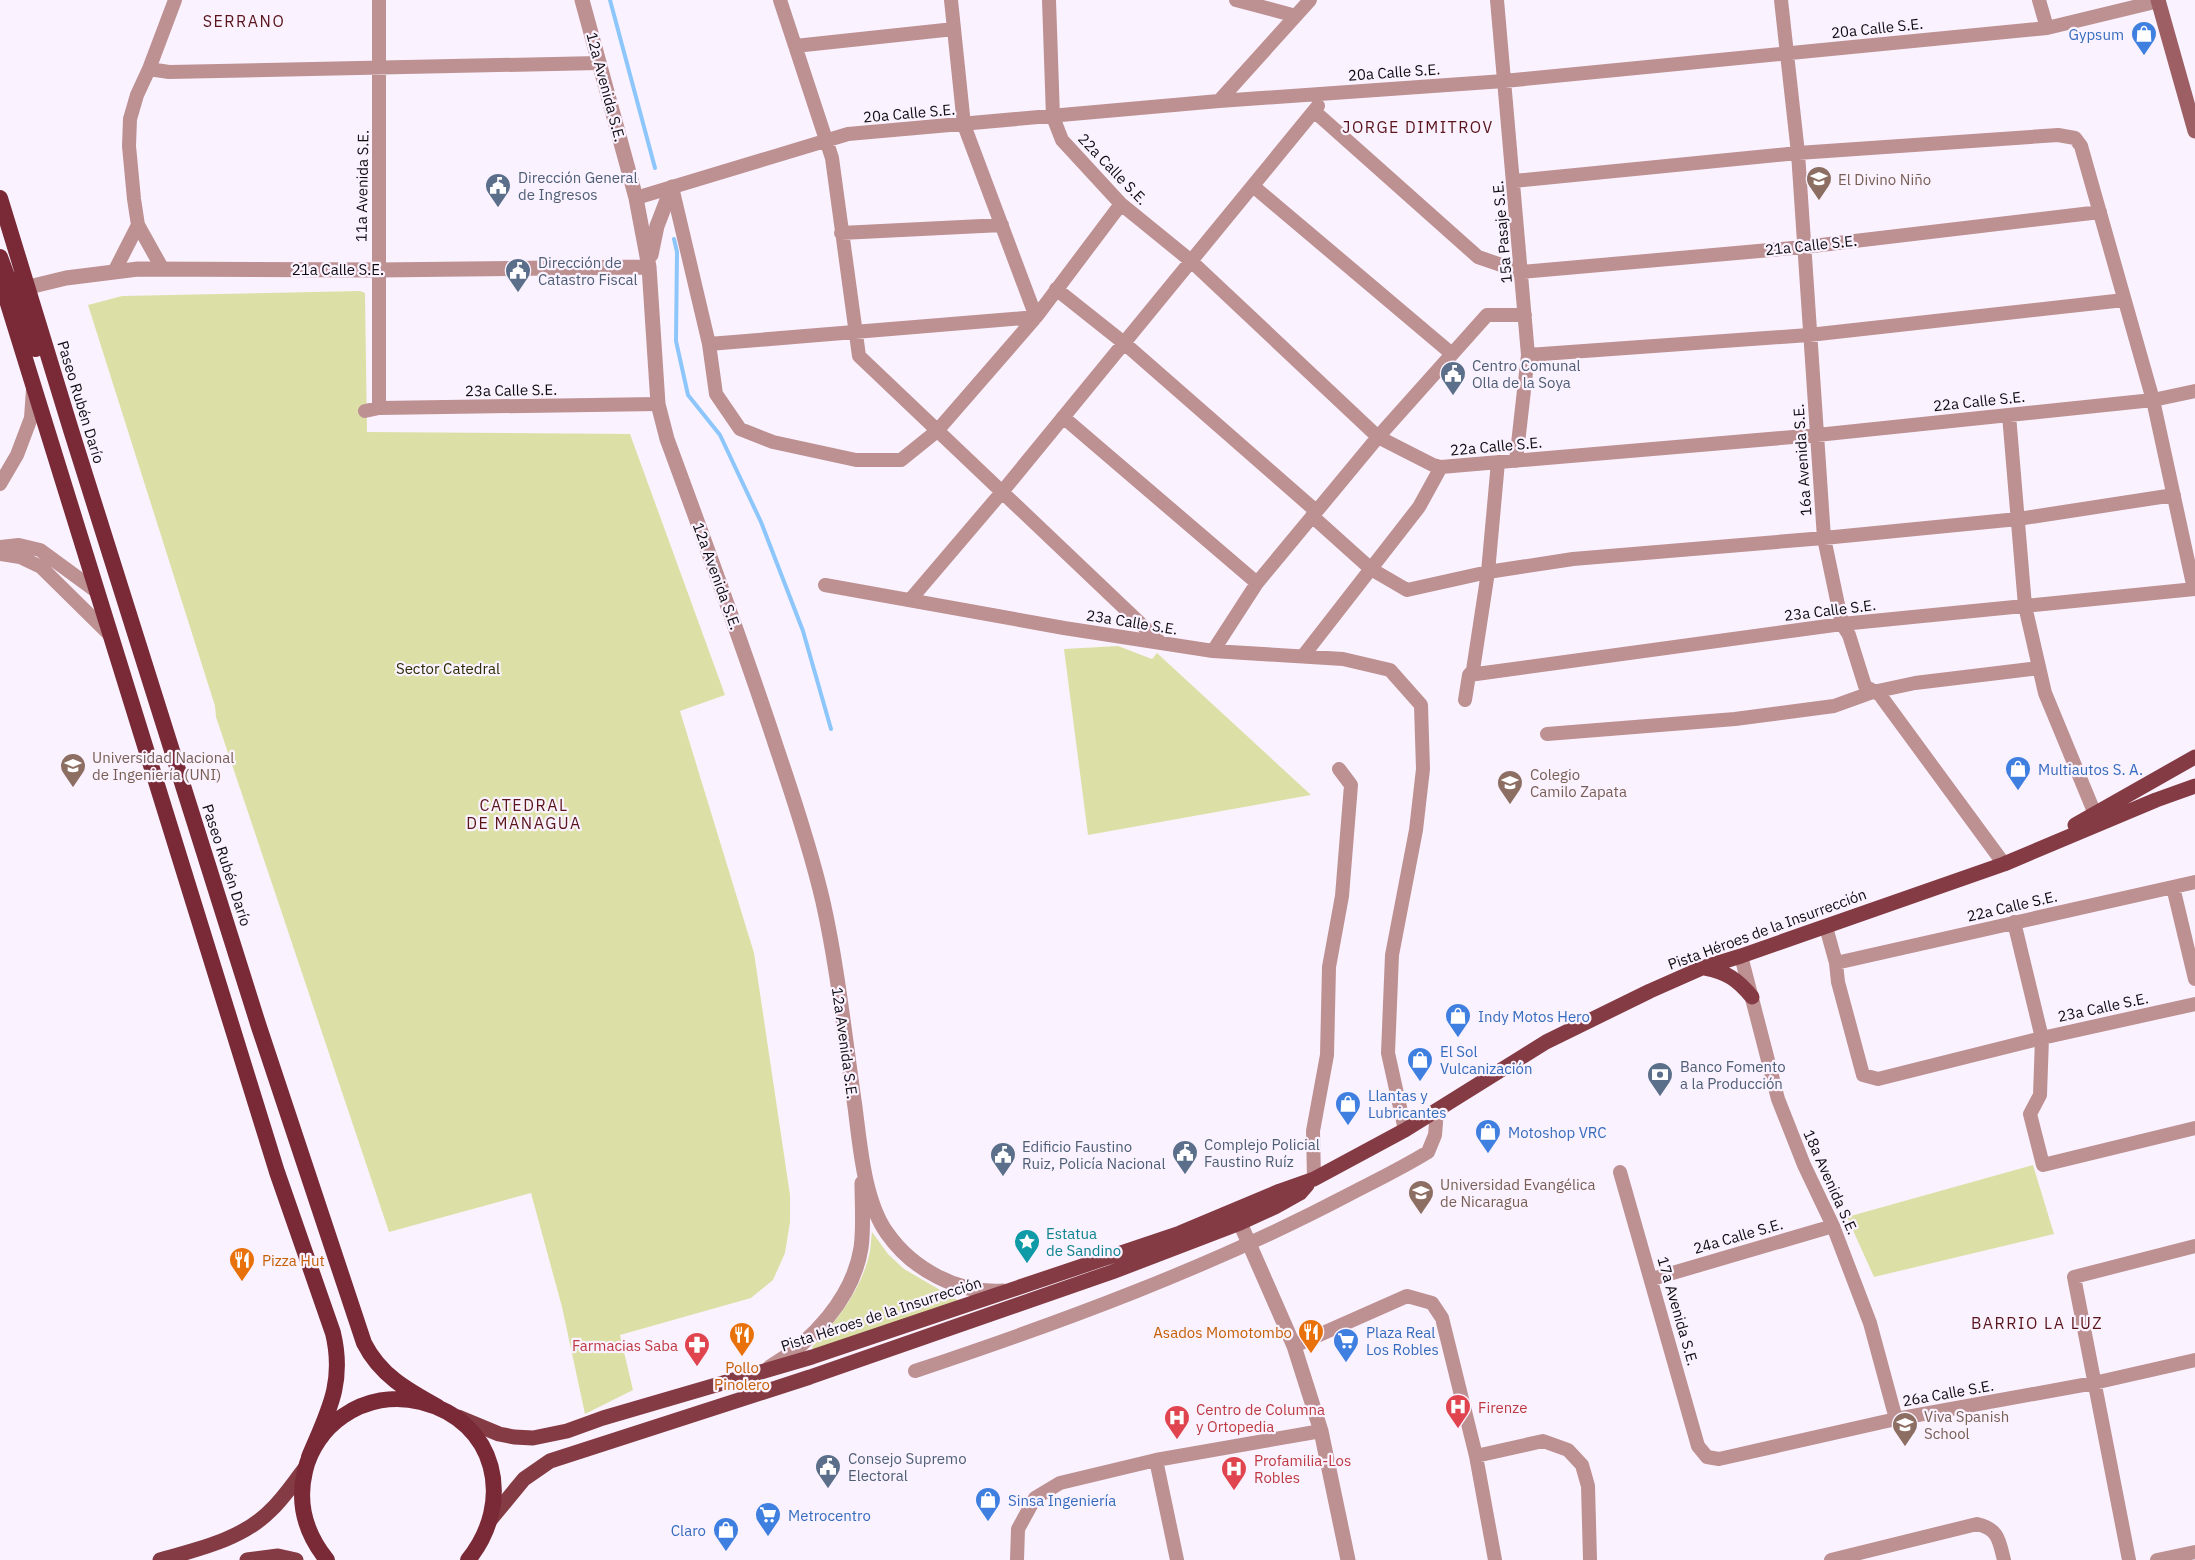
<svg xmlns="http://www.w3.org/2000/svg" width="2195" height="1560" font-family="'IBM Plex Sans',sans-serif">
<style>
.green{fill:#dde0a6}
.lines{fill:none;stroke-linecap:round;stroke-linejoin:round}
.stream{stroke:#8dc6fb;stroke-width:4}
.minor{stroke:#bd9092;stroke-width:14}
.tertiary{stroke:#bd9092;stroke-width:15}
.secondary{stroke:#9d5f64;stroke-width:15}
.primary{stroke:#853b43;stroke-width:15}
.trunk{stroke:#7a2a36;stroke-width:16}
.labels{text-anchor:middle;dominant-baseline:central;stroke-width:4.5;stroke-linejoin:round;paint-order:stroke}
.street-label{font-size:15px;fill:#0f0d11;stroke:#faf2ff}
.shop-label{font-size:15px;fill:#366cbe;stroke:#faf2ff;text-anchor:start}
.service-label{font-size:15px;fill:#4e5e75;stroke:#faf2ff;text-anchor:start}
.education-label{font-size:15px;fill:#785e54;stroke:#faf2ff;text-anchor:start}
.park-label{font-size:15px;fill:#2b2c02;stroke:#faf2ff}
.culture-label{font-size:15px;fill:#0d838f;stroke:#faf2ff;text-anchor:start}
.food-label{font-size:15px;fill:#c56008;stroke:#faf2ff;text-anchor:start}
.health-label{font-size:15px;fill:#be3a42;stroke:#faf2ff;text-anchor:start}
.neighbourhood-label{font-size:16px;letter-spacing:1.5px;fill:#5a151b;stroke:#faf2ff}
</style>
<rect width="100%" height="100%" fill="#faf2ff"/>
<path class="green" d="M360,291L365,293L367,432L630,434L725,695L680,711L754,953L790,1195V1222L785,1253L773,1280L751,1298L620,1335L633,1390L585,1414L562,1307L531,1193L389,1232L216,717L215,706L88,305L122,296Z
M1118,646L1152,659L1157,653L1311,795L1088,835L1064,649Z
M2033,1165L2054,1234L1874,1277L1847,1217Z
M872,1232L888,1254L904,1269L961,1302L813,1350L812,1347C838,1320 862,1289 870,1251C871,1245 871,1238 872,1232Z"/>
<g class="lines">
<path class="stream" d="M610,0L655,168
M674,239L677,252L676,341L688,395L720,435L761,522L803,631L831,729"/>
<path class="minor" d="M379,0V408
M780,0L832,158L859,356L1161,643
M951,0L964,125L1036,317
M1049,0L1053,117L1062,140L1121,204L1191,261L1378,437L1433,465L1441,467L1817,435L2153,400L2195,391
M1236,0L1296,16
M1497,0L1528,355L1516,461
M1781,0L1798,153L1824,538L1842,624L1849,635L1865,686L1880,695L2004,864
M2039,0L2047,28
M795,46L954,29
M149,69L169,72L599,63
M1219,101L1310,0
M1314,111L1478,257L1522,272L1804,247L2100,212
M1514,181L1798,153L2058,135L2075,138L2081,146L2153,400L2194,589
M1253,186L1452,354
M672,187L709,344L716,394L740,429L773,442L856,460H901L937,431L1036,317L1121,204
M636,198L848,134L1219,101L1504,81L2047,28L2159,1
M841,233L1002,225
M162,268L138,225L134,199L129,146L130,119L137,95L149,69L175,0
M114,272L138,225
M1056,289L1124,343L1316,511
M709,344L1036,317
M1528,355L1809,335L2124,300
M365,411L379,408L658,404
M2009,415L2025,606L2045,693L2095,814
M1063,417L1257,583
M0,484L17,455L31,418L33,389
M1312,516L1371,569L1407,590L1488,572L1573,559L1824,538L2018,519L2174,495
M0,547L19,545L40,550L96,591
M0,554L20,557L41,567L111,636
M825,585L1064,628L1213,651L1343,659L1390,670L1421,705L1423,769L1416,830L1392,955L1388,1053L1405,1130
M910,600L1002,492L1318,106
M1213,651L1257,583L1378,437L1487,315H1525
M1303,656L1419,507L1441,467
M1469,675L1842,624L2195,589
M1465,700L1469,675L1473,670L1488,572L1498,462
M1547,734L1735,719L1834,706L1873,692L1915,683L2039,668
M2173,887L2195,979
M2014,922L2042,1038L2040,1095L2030,1114L2043,1165L2195,1128
M1826,927L1836,963L1838,982L1863,1075L1878,1079L2042,1038L2195,1004
M1741,956L1778,1099L1804,1165L1833,1226L1870,1323L1896,1419
M1836,963L2195,882
M1620,1172L1698,1446L1707,1457L1719,1459L1896,1419L2094,1383L2195,1360
M1314,1179L1313,1131L1327,1055L1329,967L1342,896L1351,785L1339,769
M1652,1279L1833,1226
M1294,1346L1407,1296L1432,1303L1442,1318L1476,1456L1495,1560
M915,1371C1062,1322 1211,1267 1348,1195C1375,1181 1402,1168 1428,1152L1435,1135L1437,1110
M1476,1456L1543,1441L1568,1450L1582,1465L1588,1486L1590,1560
M1156,1460L1177,1560
M1017,1560L1018,1529L1035,1498L1060,1483L1156,1460L1321,1431
M1831,1560L1977,1524C1999,1529 1999,1541 2004,1560
M2129,1560L2074,1277L2195,1246
M2157,1560L2195,1552"/>
<path class="tertiary" d="M582,0L636,198L649,267L658,404L667,439C705,542 743,645 777,749C794,799 811,850 823,902C838,969 845,1039 855,1107C860,1145 864,1201 887,1233C912,1269 958,1294 1003,1291
M651,255L657,226L672,187
M29,287L66,278L138,269L378,270L649,267
M1240,1223L1294,1346L1321,1431L1348,1560
M770,1367C812,1342 853,1298 861,1248C864,1227 862,1205 862,1183"/>
<path class="secondary" d="M2158,0L2195,131"/>
<path class="primary" d="M2075,825L2195,757
M1705,968C1727,972 1738,980 1752,997
M458,1417L499,1434L514,1437L533,1438L567,1431L603,1418L812,1357L1180,1233L1280,1191L1314,1179L1405,1130L1546,1042L1650,991L1702,968L1741,956L2004,864L2156,800L2195,786
M491,1519L524,1479L550,1461L810,1377L1112,1272L1240,1223L1275,1207L1300,1193L1307,1185
M160,1560C198,1549 241,1540 270,1511C284,1498 294,1482 306,1467
M247,1560L278,1556L296,1560"/>
<path class="trunk" d="M0,198L71,430L259,1027L364,1343C380,1375 407,1390 438,1407
M0,257L7,276L14,285
M0,278L277,1172L333,1333C345,1383 328,1412 309,1457
M5,293H14L18,296L36,349
M327,1560C306,1534 297,1504 305,1471C310,1449 324,1429 343,1416C366,1400 394,1395 421,1402C497,1421 515,1502 468,1560"/>
</g>
<defs>
<symbol id="shop-pin" viewBox="-11 -11 22 30"><path d="M0 17L-7.5 6A9.5 9.5 0 1 1 7.5 6Z" fill="#3f7fe0" stroke="#faf2ff"/><path d="M-5-2.5h2.3a2.7 3.5 0 0 1 5.4 0H5L5.5 6h-11ZM-1.5-2.5h3a1.5 2.3 0 0 0-3 0Z" fill="#fff"/></symbol>
<symbol id="school-pin" viewBox="-11 -11 22 30"><path d="M0 17L-7.5 6A9.5 9.5 0 1 1 7.5 6Z" fill="#8d6e63" stroke="#faf2ff"/><path d="M0-5L7-2L0 1L-7-2ZM-4 1L0 2.5L4 1V4Q0 6-4 4Z" fill="#fff"/></symbol>
<symbol id="civic-pin" viewBox="-11 -11 22 30"><path d="M0 17L-7.5 6A9.5 9.5 0 1 1 7.5 6Z" fill="#5c6f8a" stroke="#faf2ff"/><path d="M-.6-6.5H3V-4.5H.6V-3L4-1V1h2V6H-6V1h2V-1L-.6-3ZM-1.2 2.5V6h2.4V2.5Z" fill="#fff"/></symbol>
<symbol id="university-pin" viewBox="-11 -11 22 30"><path d="M0 17L-7.5 6A9.5 9.5 0 1 1 7.5 6Z" fill="#8d6e63" stroke="#faf2ff"/><path d="M0-5L7-2L0 1L-7-2ZM-4 1L0 2.5L4 1V4Q0 6-4 4Z" fill="#fff"/></symbol>
<symbol id="bank-pin" viewBox="-11 -11 22 30"><path d="M0 17L-7.5 6A9.5 9.5 0 1 1 7.5 6Z" fill="#5c6f8a" stroke="#faf2ff"/><path d="M-6-4H6V4H-6ZM0-2.3a2.3 2.3 0 1 0 0 4.6a2.3 2.3 0 1 0 0-4.6Z" fill="#fff"/></symbol>
<symbol id="sight-pin" viewBox="-11 -11 22 30"><path d="M0 17L-7.5 6A9.5 9.5 0 1 1 7.5 6Z" fill="#0f9aa8" stroke="#faf2ff"/><path d="M0-6L1.8-2.2L6-1.7L2.9 1.2L3.7 5.4L0 3.3L-3.7 5.4L-2.9 1.2L-6-1.7L-1.8-2.2Z" fill="#fff"/></symbol>
<symbol id="restaurant-pin" viewBox="-11 -11 22 30"><path d="M0 17L-7.5 6A9.5 9.5 0 1 1 7.5 6Z" fill="#e8710a" stroke="#faf2ff"/><path d="M-5-6h1v4h1v-4h1v4h1v-4h1v5L-1.5 .5V6h-2V.5L-5-1ZM5-6V6H3V1.5H1.5Q1.5-4 5-6Z" fill="#fff"/></symbol>
<symbol id="supermarket-pin" viewBox="-11 -11 22 30"><path d="M0 17L-7.5 6A9.5 9.5 0 1 1 7.5 6Z" fill="#3f7fe0" stroke="#faf2ff"/><path d="M-6-5.5h2.5l.6 2H6L4.5 2H-2.5L-4.4-4H-6ZM-1.5 3.2a1.3 1.3 0 1 0 .1 0ZM3 3.2a1.3 1.3 0 1 0 .1 0Z" fill="#fff"/></symbol>
<symbol id="pharmacy-pin" viewBox="-11 -11 22 30"><path d="M0 17L-7.5 6A9.5 9.5 0 1 1 7.5 6Z" fill="#e0444e" stroke="#faf2ff"/><path d="M-2-6h4v4h4v4h-4v4h-4v-4h-4v-4h4Z" fill="#fff"/></symbol>
<symbol id="hospital-pin" viewBox="-11 -11 22 30"><path d="M0 17L-7.5 6A9.5 9.5 0 1 1 7.5 6Z" fill="#e0444e" stroke="#faf2ff"/><path d="M-5-5h3v3.5h4V-5h3V5h-3V1.5h-4V5h-3Z" fill="#fff"/></symbol>
</defs>
<g fill-rule="evenodd">
<use href="#shop-pin" x="2129" y="19" width="30" height="40"/>
<use href="#school-pin" x="1804" y="164" width="30" height="40"/>
<use href="#civic-pin" x="483" y="171" width="30" height="40"/>
<use href="#civic-pin" x="503" y="256" width="30" height="40"/>
<use href="#civic-pin" x="1438" y="359" width="30" height="40"/>
<use href="#university-pin" x="58" y="751" width="30" height="40"/>
<use href="#shop-pin" x="2003" y="754" width="30" height="40"/>
<use href="#school-pin" x="1495" y="768" width="30" height="40"/>
<use href="#shop-pin" x="1443" y="1001" width="30" height="40"/>
<use href="#shop-pin" x="1405" y="1045" width="30" height="40"/>
<use href="#bank-pin" x="1645" y="1060" width="30" height="40"/>
<use href="#shop-pin" x="1333" y="1089" width="30" height="40"/>
<use href="#shop-pin" x="1473" y="1117" width="30" height="40"/>
<use href="#civic-pin" x="1170" y="1138" width="30" height="40"/>
<use href="#civic-pin" x="988" y="1140" width="30" height="40"/>
<use href="#university-pin" x="1406" y="1178" width="30" height="40"/>
<use href="#sight-pin" x="1012" y="1227" width="30" height="40"/>
<use href="#restaurant-pin" x="227" y="1245" width="30" height="40"/>
<use href="#restaurant-pin" x="1296" y="1317" width="30" height="40"/>
<use href="#restaurant-pin" x="727" y="1320" width="30" height="40"/>
<use href="#supermarket-pin" x="1331" y="1326" width="30" height="40"/>
<use href="#pharmacy-pin" x="682" y="1330" width="30" height="40"/>
<use href="#hospital-pin" x="1443" y="1392" width="30" height="40"/>
<use href="#hospital-pin" x="1162" y="1403" width="30" height="40"/>
<use href="#school-pin" x="1890" y="1410" width="30" height="40"/>
<use href="#civic-pin" x="813" y="1452" width="30" height="40"/>
<use href="#hospital-pin" x="1219" y="1454" width="30" height="40"/>
<use href="#shop-pin" x="973" y="1485" width="30" height="40"/>
<use href="#supermarket-pin" x="753" y="1500" width="30" height="40"/>
<use href="#shop-pin" x="711" y="1515" width="30" height="40"/>
</g>
<g class="labels">
<g class="street-label">
<text transform="translate(1877 28) rotate(-6)">20a Calle S.E.</text>
<text transform="translate(1394 72) rotate(-4)">20a Calle S.E.</text>
<text transform="translate(606 87) rotate(75)">12a Avenida S.E.</text>
<text transform="translate(909 113) rotate(-5)">20a Calle S.E.</text>
<text transform="translate(1113 169) rotate(46)">22a Calle S.E.</text>
<text transform="translate(362 186) rotate(-89)">11a Avenida S.E.</text>
<text transform="translate(1502 232) rotate(-95)">15a Pasaje S.E.</text>
<text transform="translate(1811 245) rotate(-6)">21a Calle S.E.</text>
<text x="338" y="269">21a Calle S.E.</text>
<text transform="translate(511 390) rotate(-1)">23a Calle S.E.</text>
<text transform="translate(1979 401) rotate(-6)">22a Calle S.E.</text>
<text transform="translate(81 402) rotate(73)">Paseo Rubén Darío</text>
<text transform="translate(1496 446) rotate(-5)">22a Calle S.E.</text>
<text transform="translate(1802 460) rotate(-94)">16a Avenida S.E.</text>
<text transform="translate(717 576) rotate(70)">12a Avenida S.E.</text>
<text transform="translate(1830 610) rotate(-7)">23a Calle S.E.</text>
<text transform="translate(1132 622) rotate(9)">23a Calle S.E.</text>
<text transform="translate(227 865) rotate(72)">Paseo Rubén Darío</text>
<text transform="translate(2012 906) rotate(-13)">22a Calle S.E.</text>
<text transform="translate(1767 929) rotate(-20)">Pista Héroes de la Insurrección</text>
<text transform="translate(2103 1007) rotate(-12)">23a Calle S.E.</text>
<text transform="translate(845 1043) rotate(82)">12a Avenida S.E.</text>
<text transform="translate(1831 1182) rotate(66)">18a Avenida S.E.</text>
<text transform="translate(1738 1236) rotate(-16)">24a Calle S.E.</text>
<text transform="translate(1678 1311) rotate(74)">17a Avenida S.E.</text>
<text transform="translate(881 1314) rotate(-18)">Pista Héroes de la Insurrección</text>
<text transform="translate(1948 1393) rotate(-10)">26a Calle S.E.</text>
</g>
<g class="shop-label">
<text x="2124" y="34" text-anchor="end">Gypsum</text>
<text x="2038" y="769">Multiautos S. A.</text>
<text x="1478" y="1016">Indy Motos Hero</text>
<text x="1440" y="1051">El Sol<tspan x="1440" dy="17">Vulcanización</tspan></text>
<text x="1368" y="1095">Llantas y<tspan x="1368" dy="17">Lubricantes</tspan></text>
<text x="1508" y="1132">Motoshop VRC</text>
<text x="1366" y="1332">Plaza Real<tspan x="1366" dy="17">Los Robles</tspan></text>
<text x="1008" y="1500">Sinsa Ingeniería</text>
<text x="788" y="1515">Metrocentro</text>
<text x="706" y="1530" text-anchor="end">Claro</text>
</g>
<g class="service-label">
<text x="518" y="177">Dirección General<tspan x="518" dy="17">de Ingresos</tspan></text>
<text x="538" y="262">Dirección de<tspan x="538" dy="17">Catastro Fiscal</tspan></text>
<text x="1472" y="365">Centro Comunal<tspan x="1472" dy="17">Olla de la Soya</tspan></text>
<text x="1680" y="1066">Banco Fomento<tspan x="1680" dy="17">a la Producción</tspan></text>
<text x="1204" y="1144">Complejo Policial<tspan x="1204" dy="17">Faustino Ruíz</tspan></text>
<text x="1022" y="1146">Edificio Faustino<tspan x="1022" dy="17">Ruiz, Policía Nacional</tspan></text>
<text x="848" y="1458">Consejo Supremo<tspan x="848" dy="17">Electoral</tspan></text>
</g>
<g class="education-label">
<text x="1838" y="179">El Divino Niño</text>
<text x="92" y="757">Universidad Nacional<tspan x="92" dy="17">de Ingeniería (UNI)</tspan></text>
<text x="1530" y="774">Colegio<tspan x="1530" dy="17">Camilo Zapata</tspan></text>
<text x="1440" y="1184">Universidad Evangélica<tspan x="1440" dy="17">de Nicaragua</tspan></text>
<text x="1924" y="1416">Viva Spanish<tspan x="1924" dy="17">School</tspan></text>
</g>
<g class="park-label">
<text x="448" y="668">Sector Catedral</text>
</g>
<g class="culture-label">
<text x="1046" y="1233">Estatua<tspan x="1046" dy="17">de Sandino</tspan></text>
</g>
<g class="food-label">
<text x="262" y="1260">Pizza Hut</text>
<text x="1292" y="1332" text-anchor="end">Asados Momotombo</text>
<text x="742" y="1367" text-anchor="middle">Pollo<tspan x="742" dy="17">Pinolero</tspan></text>
</g>
<g class="health-label">
<text x="678" y="1345" text-anchor="end">Farmacias Saba</text>
<text x="1478" y="1407">Firenze</text>
<text x="1196" y="1409">Centro de Columna<tspan x="1196" dy="17">y Ortopedia</tspan></text>
<text x="1254" y="1460">Profamilia-Los<tspan x="1254" dy="17">Robles</tspan></text>
</g>
<g class="neighbourhood-label">
<text x="244" y="21">SERRANO</text>
<text x="1418" y="127">JORGE DIMITROV</text>
<text x="524" y="805">CATEDRAL<tspan x="524" dy="18">DE MANAGUA</tspan></text>
<text x="2037" y="1323">BARRIO LA LUZ</text>
</g>
</g>
</svg>
